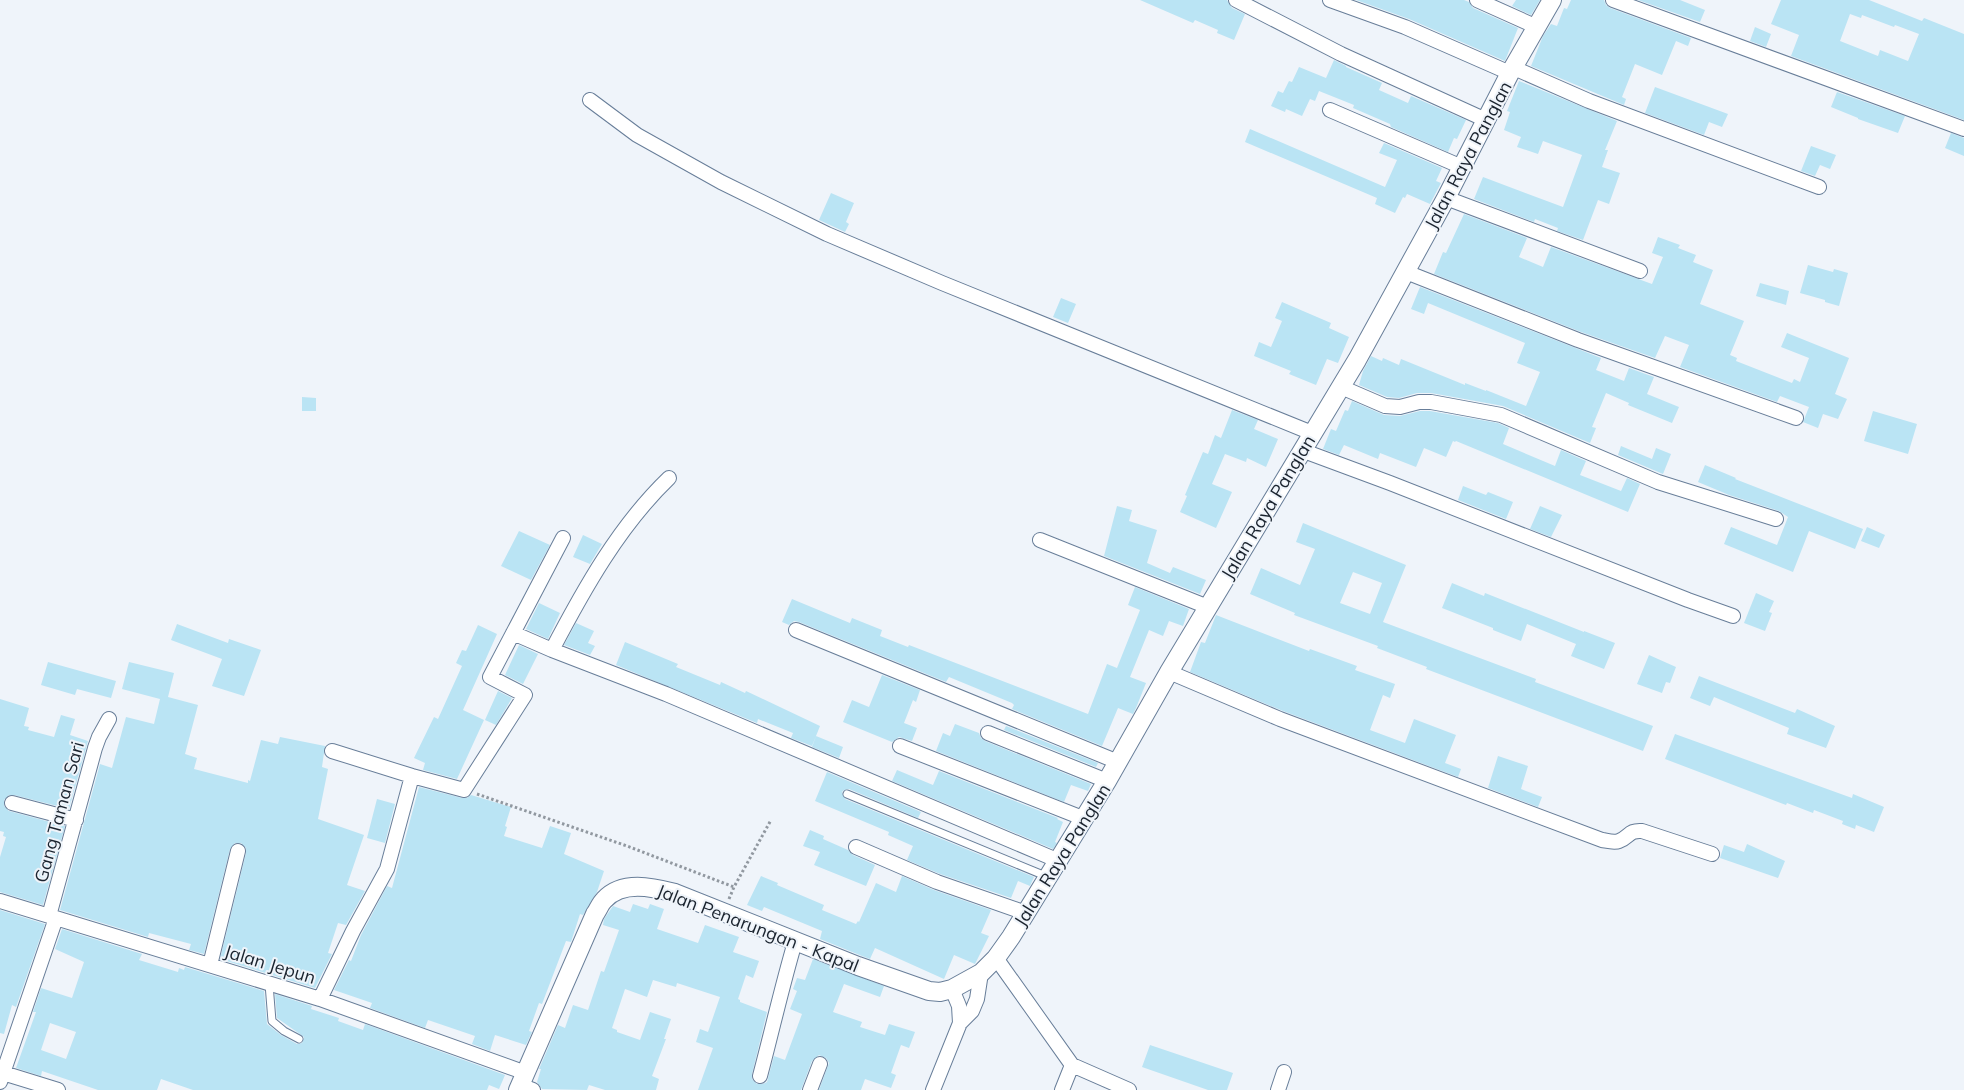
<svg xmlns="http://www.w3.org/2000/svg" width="1964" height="1090" font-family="Mulish,sans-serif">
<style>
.building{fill:#bae4f4;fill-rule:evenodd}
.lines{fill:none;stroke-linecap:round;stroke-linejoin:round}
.service-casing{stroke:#687e99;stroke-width:9}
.minor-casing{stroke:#687e99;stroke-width:16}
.tertiary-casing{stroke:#687e99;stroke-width:20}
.path{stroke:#9198a0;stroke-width:3;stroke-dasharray:2.5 2.5;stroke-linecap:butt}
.service{stroke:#fff;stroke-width:7}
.minor{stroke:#fff;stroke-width:14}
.tertiary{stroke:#fff;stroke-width:18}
.labels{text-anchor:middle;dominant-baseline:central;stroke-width:4;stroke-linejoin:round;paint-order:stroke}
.street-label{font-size:18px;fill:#1a232e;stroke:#eff4fa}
</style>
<rect width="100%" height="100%" fill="#eff4fa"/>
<path class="building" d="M1140,0H1227L1232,8L1245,14L1234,40L1217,33L1218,30L1195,20L1193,23Z
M1356,0H1464L1469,2L1473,8L1518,28L1505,61L1409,19Z
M1516,0H1540L1531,15L1512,6Z
M1571,0H1604L1606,5L1610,8L1691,38L1688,46L1676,41L1662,75L1635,64L1622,97L1626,99L1624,105L1531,66L1543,36L1551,24L1557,26L1564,8L1567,9Z
M1638,0H1680L1705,10L1700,22Z
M1781,0H1869L1922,21L1924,18L1964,34V120L1791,56L1799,35L1771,24ZM1850,14L1861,18L1862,15L1894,27L1895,25L1919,34L1908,61L1880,50L1878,56L1840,41Z
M1755,27L1771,34L1766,47L1750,41Z
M1334,60L1346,66V67L1382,83L1379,90L1408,103L1411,96L1466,120L1457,139L1454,138L1448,152L1391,127L1390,124L1353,108L1354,105L1319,91L1315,101L1310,99L1302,116L1286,109L1285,112L1271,106L1278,91L1283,93L1289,81L1292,82L1299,67L1326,78Z
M1519,81L1617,121L1605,150H1608L1602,167L1620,173L1609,204L1598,200L1583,240L1557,231L1558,228L1535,219L1534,222L1474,199L1483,177L1563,207L1582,155L1543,141L1538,154L1517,147L1521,137L1504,130L1510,112L1507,111Z
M1655,87L1728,114L1722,127L1709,122L1704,135L1645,113Z
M1837,92L1905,116L1898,133L1858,119V118L1831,107Z
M1250,129L1385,187L1397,160L1379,153L1384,143L1442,168L1436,181L1441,183L1430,204L1407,194L1405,198L1403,197L1395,213L1375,204L1377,198L1245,142Z
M1951,133L1964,138V156L1945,148Z
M1811,146L1836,155L1830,169L1820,165L1815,176L1801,171Z
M831,193L854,203L846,222L849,224L845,232L819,220Z
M1464,214L1527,238L1519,257L1543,267L1551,247L1652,284L1663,257L1652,253L1658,237L1680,245L1678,248L1696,255L1693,262L1713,270L1700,304L1744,321L1730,355L1737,358L1736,361L1792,383L1794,379L1800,382L1809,358L1781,347L1787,333L1849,358L1835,394L1847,399L1838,419L1823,414L1818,428L1803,422L1809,407L1780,396L1777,402L1680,367L1689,345L1665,336L1655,358L1581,332L1434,274L1443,252L1446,253Z
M1808,265L1833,272L1834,269L1848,273L1839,306L1825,302V300L1800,293Z
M1760,283L1789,291L1786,305L1756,296Z
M1420,287L1601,358L1596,370L1624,381L1629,368L1654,377L1647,394L1679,407L1672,423L1628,405L1629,403L1606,393L1592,427L1596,428L1590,443L1503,406L1431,393H1417L1399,398L1387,397L1359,385L1363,371L1371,356L1382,361L1383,358L1399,365L1401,359L1465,385V383L1486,391V390L1526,406L1540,372L1517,363L1525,343L1428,303L1424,314L1411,309Z
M1061,298L1076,304L1068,323L1053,317Z
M1282,302L1331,323L1329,328L1349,337L1338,363L1327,359L1316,385L1289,374L1291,371L1254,356L1259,342L1271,347L1282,321L1275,318Z
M302,397L316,398V411H302Z
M1352,401L1384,415L1400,416L1420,411H1430L1498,423L1509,428L1503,444L1555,466L1561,450L1586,461L1580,475L1621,491L1627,478L1640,484L1628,512L1456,441L1455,442L1453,441L1446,457L1424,448L1416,467L1380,453L1378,459L1344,445L1339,455L1323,449L1331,429L1336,431L1345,410L1348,411Z
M1232,410L1258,420L1254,429L1278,439L1266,467L1247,458L1246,462L1225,454L1212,484L1232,492L1216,528L1180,512L1187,496L1185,495L1203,452L1208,454L1215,435L1221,438Z
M1873,411L1917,424L1908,454L1864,441Z
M1621,446L1652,459L1656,448L1671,454L1663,474L1618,455Z
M1705,465L1736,478L1735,479L1863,529L1855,549L1809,531L1793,572L1724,544L1731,527L1777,545L1788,517L1779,511L1729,495L1698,482Z
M1463,486L1486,495L1488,492L1513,502L1506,519L1458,500Z
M1117,506L1132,510L1129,521L1157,530L1147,563L1170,573L1173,567L1206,580L1200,594L1104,556Z
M1540,506L1562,515L1551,537L1530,529Z
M1303,523L1406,565L1383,622L1536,679L1535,682L1653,726L1643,751L1426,669L1427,667L1377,648L1378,646L1294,615L1295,613L1250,594L1261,568L1300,585L1315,549L1296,542ZM1353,572L1382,583L1370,614L1340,603Z
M1867,527L1885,535L1879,548L1861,541Z
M519,531L550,545L531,580L501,566Z
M583,535L602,544L590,564L573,557Z
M1452,583L1484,596L1485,593L1584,632V631L1615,643L1604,669L1571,656L1576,644L1527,624L1521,641L1493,630V628L1442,608Z
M1135,587L1189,609L1183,626L1169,621L1163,636L1149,630L1130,677L1146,683L1136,708L1133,714L1118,708L1102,746L1012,709L1014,705L1012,703L949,677L946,682L799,622L794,621L789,625L782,622L792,599L850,623L852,618L882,630L880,636L908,647L909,645L1088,714L1107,664L1117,668L1140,610L1128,605Z
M1756,593L1774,601L1769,612L1772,613L1765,631L1744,623Z
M539,603L560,613L548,639L526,629Z
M1216,615L1309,651L1310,649L1357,666L1355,670L1395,684L1390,698L1383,695L1370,730L1405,743L1414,719L1456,735L1445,763L1461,769L1458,777L1283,711L1190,672L1201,642L1205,643Z
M576,623L594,631L588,643L595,646L590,655L564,645Z
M177,624L228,643L229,639L261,650L244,696L212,686L222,659L171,640Z
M478,625L497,634L463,710L484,720L457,779L423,770L425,763L414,758L434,717L438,719L462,666L456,663L462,650L466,651Z
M625,642L678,664L676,667L720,685L721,682L745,693L746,691L820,726L812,746L791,738L793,733L758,719L757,723L616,665Z
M519,645L538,654L523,684L505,675Z
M1649,655L1676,667L1670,683L1666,682L1662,693L1637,684Z
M48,662L116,681L111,698L77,689L75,695L41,685Z
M129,662L174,673L168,697L198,705L185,754L197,758L194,769L248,783V780L250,781L261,740L278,744L280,737L325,746L322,767L328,769L318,819L364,835L347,885L365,891L346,925L338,923L328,953L332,954L315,988L220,959L246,853V848L241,843H235L230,849L204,954L189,950L191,944L149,933L148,937L60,910L100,764L112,768L126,717L154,724L160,699L122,689Z
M882,675L920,690L916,702L913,700L904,723L917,728L912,741L899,737L892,742L843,722L852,700L869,707Z
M1699,676L1795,713L1797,709L1835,726L1826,748L1787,734L1789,728L1714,697L1710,706L1690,698Z
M498,691L512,698L496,725L485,720Z
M0,699L29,708L24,726L29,727L28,730L54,737L61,715L75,719L70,735L88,741L69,809L14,795H9L4,800V806L9,811L65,826L43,905L0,892V857L6,837L3,836L4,832L0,831Z
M955,724L979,733L981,738L985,741L1091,784L1088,791L1071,785L1064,802L936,751L943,733L950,736Z
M1006,726L1098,763L1096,767L1004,730Z
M1675,734L1852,798L1853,794L1884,807L1874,832L1856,825L1855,829L1842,824L1843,821L1814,810L1813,813L1787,803L1786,805L1665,759Z
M816,736L843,747L839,758L812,747Z
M1498,756L1528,766L1521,789L1542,797L1538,807L1488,788Z
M897,770L933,785L939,771L1058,818L1057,819L1063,822L1055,842L1057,843L1053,849L892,781Z
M827,772L921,812L918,818L849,789L844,790L842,792L845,799L1034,877L1030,886L1018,881L1011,898L940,874L907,860L913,846L888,835L889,832L815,801Z
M419,787L462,798H467L471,795L511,807L505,826L507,827L504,836L542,848L550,826L571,833L564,854L604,871L597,892L583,915L580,914L571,942L566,941L542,1004L539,1003L529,1031L532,1032L526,1045L495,1035L490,1051L472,1044L475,1036L428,1020L425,1028L370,1008L372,1003L334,990L349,960L351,961L361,935L387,886L392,888Z
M377,799L395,804L385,843L367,838Z
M810,830L824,836L823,839L848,850L853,855L875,865L866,886L814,865L820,852L803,846Z
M1747,844L1785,861L1778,878L1720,858L1724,845L1744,852Z
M761,876L778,883L777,885L824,905L822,910L856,924L858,921L859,922L876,883L896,892L902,876L934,890L991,910L981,933L989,936L975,964L954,955L944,979L875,948L870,959L862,956L820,939L822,931L764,907L762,911L747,905Z
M633,904L648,909L650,904L664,909L657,929L698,943L705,925L739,937L733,952L759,961L753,978L746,975L738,999L740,1000V1002L767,1012L752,1074V1079L757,1084H763L767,1082L774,1056L785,1060L802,1014L790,1009L797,991L793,989L797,978L805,980L813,959L884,986L880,997L844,984L833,1012L862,1022L860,1027L885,1035L889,1024L915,1032L909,1048L901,1045L891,1073L896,1075L891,1088L865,1079L861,1090H819L829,1063L826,1058L819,1055L812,1061L801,1090H698L713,1048L696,1042L700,1029L708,1032L720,997L677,983L676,987L653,980L647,997L625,989L612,1028L617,1030V1032L640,1040L650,1012L671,1019L664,1039H666L652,1076L659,1079L656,1090H605L589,1085L587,1090L542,1089L537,1082L541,1069H539L558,1025L565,1028L573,1005L588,1010L601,971L604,972L619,930L603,925L604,919L613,906L630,912Z
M0,910L45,924L16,1007L12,1005L4,1034L0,1033Z
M62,929L142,954L139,960L178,972L179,968L184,970L185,967L264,991L267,1024L281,1035L297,1044L302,1043L304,1037L277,1018L275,994L312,1006L311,1009L339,1018L338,1021L363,1030L365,1024L505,1075L499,1089L489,1085L487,1090H193L161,1079L157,1090H98L42,1071L41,1076L16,1068L36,1012H33L41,988L72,998L84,962L55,949ZM50,1023L76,1032L66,1059L41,1050Z
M1150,1045L1233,1073L1227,1090H1208L1142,1067Z"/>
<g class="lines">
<defs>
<path id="service" d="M847,794L1048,877
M269,984L272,1021L284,1031L299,1039"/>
<path id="minor" d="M1236,0L1341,54L1486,120
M1330,0L1405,27L1510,73
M1477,0L1537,27
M1613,0L1964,129
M1514,68L1589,101L1819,187
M590,100L637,135L721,182L827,234L942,283L1312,433
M1330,110L1462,167
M1446,198L1640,271
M1406,272L1578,340L1796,418
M1341,387L1385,406L1400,407L1419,402H1431L1501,415L1658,482L1776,519
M1301,450L1390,483L1688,600L1733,616
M1040,540L1208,607
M796,630L1118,762
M513,633L552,650L666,694L1059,861
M552,650C584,589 619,526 669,478
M1169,672L1280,719L1602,840C1608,841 1614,843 1619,841C1630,837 1628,830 1642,831L1712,854
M988,733L1107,781
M900,746L1085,819
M332,751L412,776L464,790L525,695L490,677L563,538
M12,803L76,820
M856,847L937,882L1026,913
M0,901L320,999L526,1073
M49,916L95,748L99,737L109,719
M996,958L1072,1065L1129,1090
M210,965L238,851
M320,999L353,931L387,869L412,776
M960,1023L972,1011L977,999L981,973
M3,1073L58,1090
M760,1076C772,1031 782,986 795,942
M0,1082L56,918
M520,1085L533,1090
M810,1090L820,1064
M933,1090L960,1023L959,1006L952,989
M1062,1090L1072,1065
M1278,1090L1284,1072"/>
<path id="tertiary" d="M518,1090L595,914C598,910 600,904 604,900C622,880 652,887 675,893L858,966L929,991L940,992L952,989L981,973L996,958L1011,937L1107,781L1169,672L1357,360L1446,198L1510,73L1552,0"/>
</defs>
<use href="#service" class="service-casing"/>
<use href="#minor" class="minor-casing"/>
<use href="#tertiary" class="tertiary-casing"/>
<path class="path" d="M477,794L627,846L734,887
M729,899L734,887L771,820"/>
<use href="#service" class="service"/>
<use href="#minor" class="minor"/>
<use href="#tertiary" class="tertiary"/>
</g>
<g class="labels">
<g class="street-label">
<text transform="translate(1468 155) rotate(-62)">Jalan Raya Panglan</text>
<text transform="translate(1268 507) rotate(-59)">Jalan Raya Panglan</text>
<text transform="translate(59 812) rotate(-75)">Gang Taman Sari</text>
<text transform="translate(1062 855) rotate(-58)">Jalan Raya Panglan</text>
<text transform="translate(758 928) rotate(21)">Jalan Penarungan - Kapal</text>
<text transform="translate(270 964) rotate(17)">Jalan Jepun</text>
</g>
</g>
</svg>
